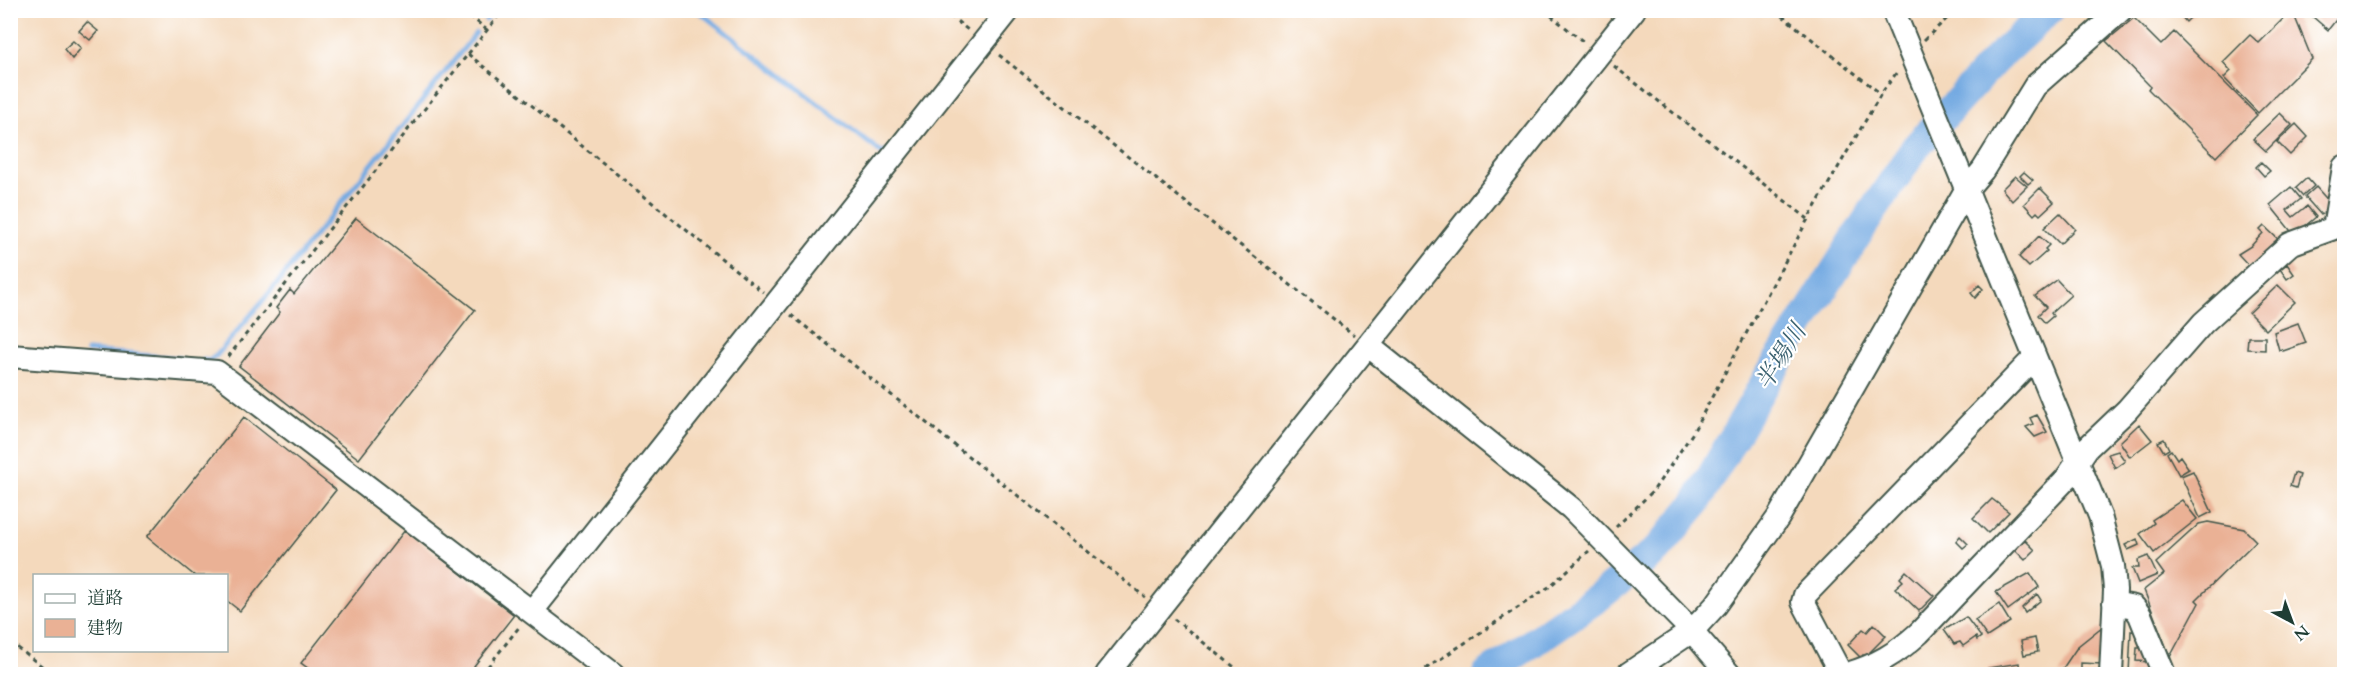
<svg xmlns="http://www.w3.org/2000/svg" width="2355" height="685" font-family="Cardo,'Noto Serif JP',serif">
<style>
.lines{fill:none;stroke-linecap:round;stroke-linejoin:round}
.stream{stroke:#74aae2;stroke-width:5}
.river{stroke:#74aae2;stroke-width:30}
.building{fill:#eab195}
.minor-casing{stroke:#3f5448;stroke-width:26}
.path{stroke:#3f5448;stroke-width:3;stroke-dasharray:4.5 4.5;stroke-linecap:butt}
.minor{stroke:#fff;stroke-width:22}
.labels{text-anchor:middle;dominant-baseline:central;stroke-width:4.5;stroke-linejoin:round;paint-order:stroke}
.water-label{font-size:24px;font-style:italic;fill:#3d6371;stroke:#fff}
</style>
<rect width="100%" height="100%" fill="#fff"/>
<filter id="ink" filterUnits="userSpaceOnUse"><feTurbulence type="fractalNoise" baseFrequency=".0167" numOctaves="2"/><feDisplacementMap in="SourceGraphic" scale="12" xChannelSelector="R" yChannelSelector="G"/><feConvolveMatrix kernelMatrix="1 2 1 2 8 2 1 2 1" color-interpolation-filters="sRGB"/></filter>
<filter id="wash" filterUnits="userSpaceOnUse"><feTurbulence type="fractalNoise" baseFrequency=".008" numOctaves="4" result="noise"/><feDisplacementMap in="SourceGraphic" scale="24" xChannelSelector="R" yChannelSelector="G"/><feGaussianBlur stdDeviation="1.35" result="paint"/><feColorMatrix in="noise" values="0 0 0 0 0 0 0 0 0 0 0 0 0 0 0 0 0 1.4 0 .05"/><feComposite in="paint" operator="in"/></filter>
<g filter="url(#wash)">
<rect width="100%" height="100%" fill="#f4d9bc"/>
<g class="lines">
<path class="stream" d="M697,10L882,153L886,151
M486,20L494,10
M87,351L179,358
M204,360L209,361L217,355L276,285L476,33"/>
<path class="river" d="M1487,674L1596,599L1657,550L1696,503L1768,377L1863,226L1915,148L1995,60L2049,10"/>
</g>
<g id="blocks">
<path class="building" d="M2176,10H2198L2186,22Z
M2292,10L2312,59L2258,113L2224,78L2231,71L2223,62L2250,35L2259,43Z
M2305,10H2344L2328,30Z
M2134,18L2161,45L2174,32L2257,115L2216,157L2148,89L2150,86L2106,41Z
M87,22L98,31L90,40L79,31Z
M73,41L81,48L72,59L64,49Z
M2280,113L2292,125L2266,151L2253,139Z
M2296,124L2308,137L2290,155L2277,142Z
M2261,162L2270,171L2264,176L2256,167Z
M2024,172L2033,180L2028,184L2020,176Z
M2015,176L2027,186L2012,201L2002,189Z
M2307,178L2314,186L2303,196L2296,188Z
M2291,187L2301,199L2287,210L2293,217L2307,206L2316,217L2294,235L2270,205Z
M2316,187L2332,205L2321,215L2305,197Z
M2040,188L2054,202L2040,215L2037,212L2034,215L2024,204Z
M2060,213L2075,229L2060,244L2044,228Z
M356,218L475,310L359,459L239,366L280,312L276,308L290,290L294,294Z
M2264,226L2280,241L2251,268L2238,254L2251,246L2263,233L2260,230Z
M2039,236L2049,245L2045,249L2047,251L2029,267L2019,257Z
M2287,264L2294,274L2287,279L2280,269Z
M2057,280L2071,295L2051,313L2053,316L2045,323L2038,315L2046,307L2035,296Z
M1979,285L1983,289L1975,298L1971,293Z
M2278,285L2295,302L2266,330L2249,313Z
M2298,323L2306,343L2283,351L2282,349L2279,350L2274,332Z
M2248,337H2265V350L2247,349Z
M2037,415L2047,432L2035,437L2026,427L2033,424L2030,418Z
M244,417L336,490L240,611L226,600V576H195L147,537Z
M2139,424L2152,440L2130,457L2120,442Z
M2164,439L2169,449L2164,452L2158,442Z
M2171,450L2177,459L2180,456L2189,469L2179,475L2167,453Z
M2118,451L2125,461L2115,468L2108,454Z
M2193,471L2212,512L2200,518L2181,476Z
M2294,473L2300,475L2296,488L2290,486Z
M1992,499L2009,512L1988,533L1973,518Z
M2182,500L2197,519L2154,553L2140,534L2154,523L2152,520Z
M2208,522L2244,529L2256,541L2196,600L2199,603L2170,657L2144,590L2164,574L2156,563L2199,524Z
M405,530L514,615L474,666L479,670L476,674H316L301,663Z
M1960,536L1968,544L1963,548L1956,541Z
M2023,538L2035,550L2025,560L2013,548Z
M2137,539L2139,545L2128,550L2125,545Z
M2148,556L2157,575L2138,583L2132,568H2139L2138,560Z
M1906,571L1934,596L1919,611L1895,588L1903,581L1900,578Z
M2030,573L2039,587L2008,610L1996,592Z
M2037,594L2041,600L2025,613L2022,608Z
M1999,604L2010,622L1987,637L1975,620Z
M1966,617L1981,637L1977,640L1976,637L1963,646L1960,642L1954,644L1944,630Z
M1874,624L1886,636L1865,657L1863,655L1861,658L1848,645L1863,629L1867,632Z
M2103,626L2102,664L2081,663V674H2059L2078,646Z
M2131,631L2137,632L2142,648H2137L2136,661L2150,662L2155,674H2129Z
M2035,638L2038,652L2024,655L2021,641Z
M2019,663L2020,674H1989L1988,668Z"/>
</g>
</g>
<g filter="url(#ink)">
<use href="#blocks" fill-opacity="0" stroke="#3f5448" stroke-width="1.5"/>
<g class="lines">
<defs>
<path id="minor" d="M1893,10L2100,516L2113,566L2115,590L2111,674
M2334,228L2344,167
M1370,347L1571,508L1692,631L1729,674
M10,356L217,372L613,674
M2114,603L2134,607L2140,615L2164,674
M533,610L1009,10
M1107,674L1634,10
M1628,674L1692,631L1716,605L1778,518L1966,190L1983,170L2035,86L2121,10
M1841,674L1803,602L1805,595L2035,357
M1847,674C1876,666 1897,653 1919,633L2066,479L2087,448L2127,410L2203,323L2290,244L2334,228"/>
</defs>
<use href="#minor" class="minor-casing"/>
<path class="path" d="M463,10L487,30
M943,10L968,30
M1544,10L1585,43
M1775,10L1881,94
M1924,40L1956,10
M468,54L763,292
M999,55L1354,335
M1614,66L1808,219
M791,315L1145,597
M228,357L503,10
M1616,527L1653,491L1692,434L1808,219L1881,94L1897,72
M1174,619L1243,674
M10,642L52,674
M482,674L520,626
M1418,674L1549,587L1589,551"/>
<use href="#minor" class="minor"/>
</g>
</g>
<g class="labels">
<g class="water-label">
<text transform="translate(1781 357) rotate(-58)">半場川</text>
</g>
</g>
<rect width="2355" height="685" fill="none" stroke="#fff" stroke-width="36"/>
<rect x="33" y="574" width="195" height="78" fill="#ffffff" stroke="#a5b1ae" stroke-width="1.5"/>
<rect x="45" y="594" width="30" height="9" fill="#ffffff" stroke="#a5b1ae" stroke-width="1.5"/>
<text x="87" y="604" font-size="18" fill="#1f3d34">道路</text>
<rect x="45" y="619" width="30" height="18" fill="#eab195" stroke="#a5b1ae" stroke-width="1.5"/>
<text x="87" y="634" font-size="18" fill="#1f3d34">建物</text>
<g transform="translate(2292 622) rotate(139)" stroke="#ffffff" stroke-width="4.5" paint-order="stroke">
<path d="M0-4.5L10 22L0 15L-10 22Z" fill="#1f3d34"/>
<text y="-9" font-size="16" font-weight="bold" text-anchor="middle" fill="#1f3d34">N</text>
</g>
</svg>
